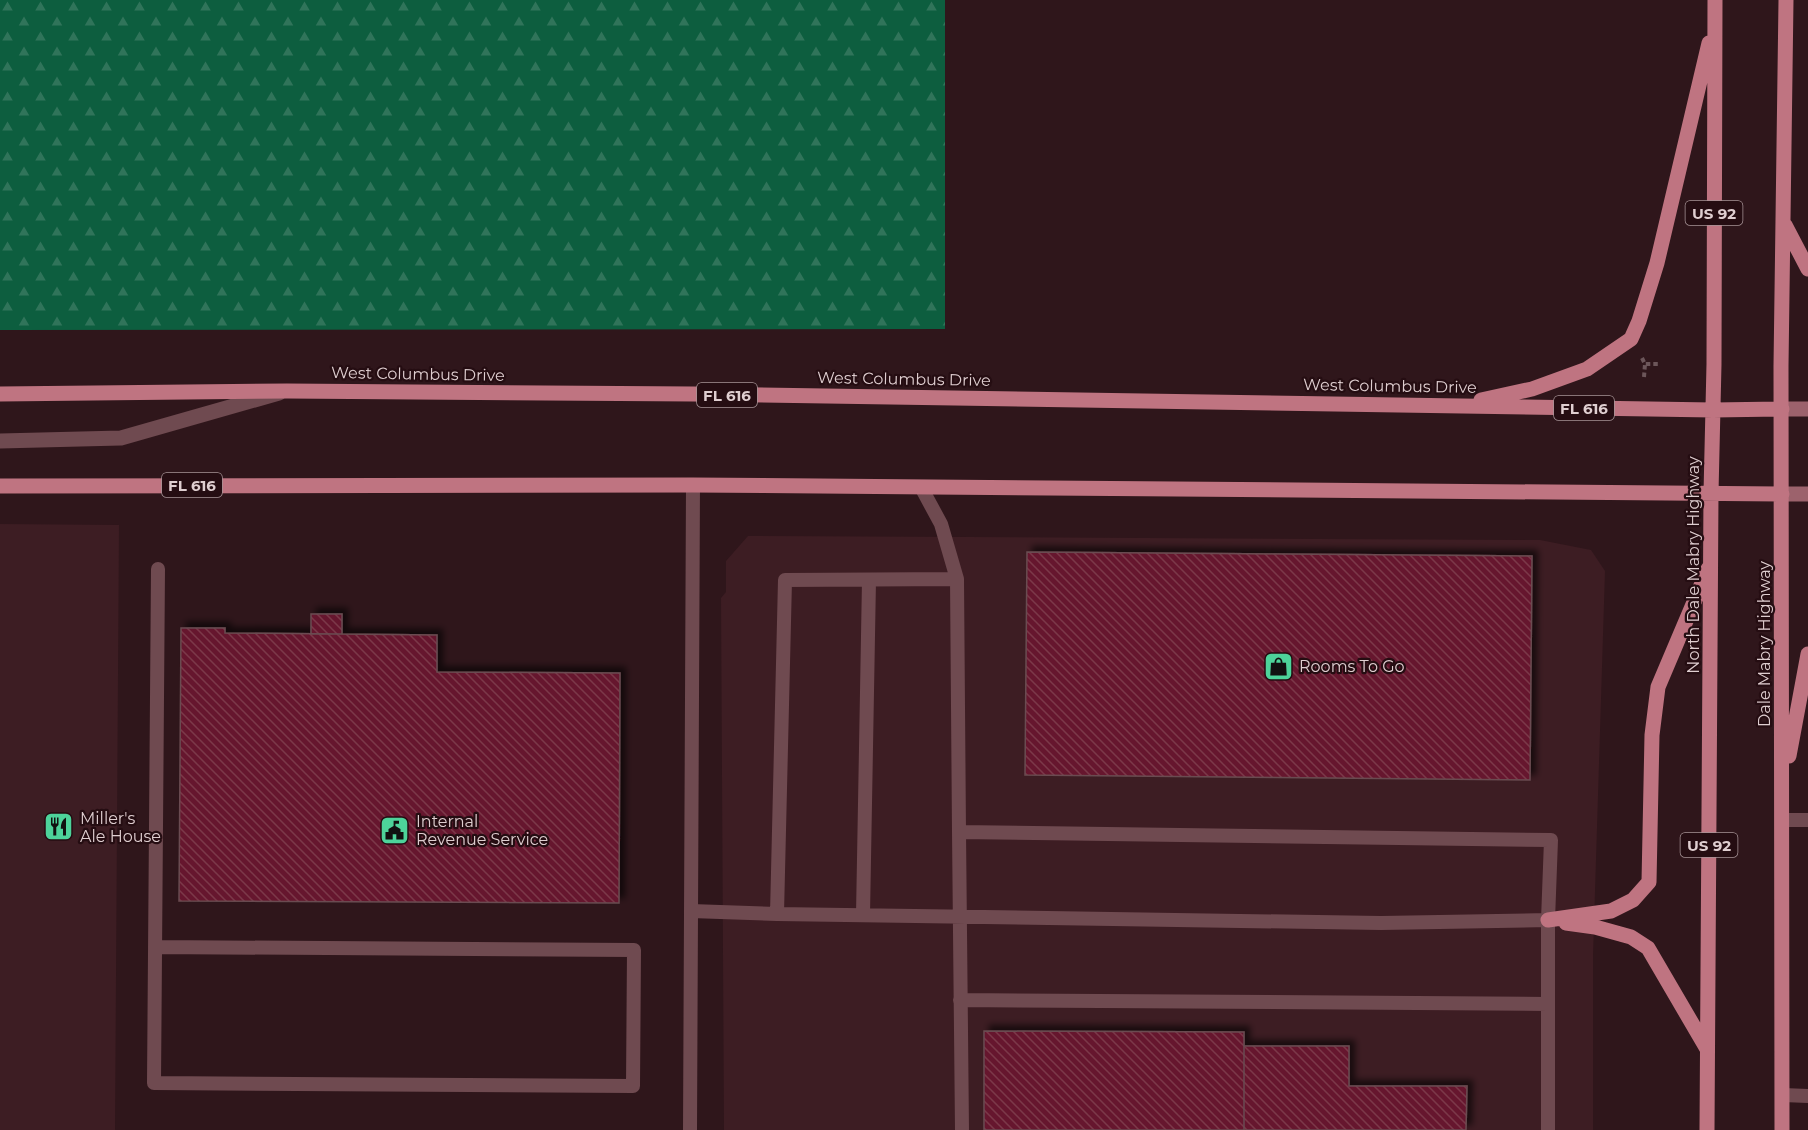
<svg xmlns="http://www.w3.org/2000/svg" width="1808" height="1130" font-family="Montserrat,sans-serif">
<style>
.built{fill:#3d1d23}
.forest{fill:url(#forest-firs)}
.building{fill:url(#building-back-hatch);stroke:#6a4c51;stroke-width:1.5;filter:url(#shadow)}
.lines{fill:none;stroke-linecap:round;stroke-linejoin:round}
.path{stroke:#6c565a;stroke-width:4;stroke-dasharray:4.5 3;stroke-linecap:butt}
.service{stroke:#6f4a50;stroke-width:14}
.minor{stroke:#6f4a50;stroke-width:15}
.secondary{stroke:#9c626c;stroke-width:15}
.primary{stroke:#bf7481;stroke-width:15}
.labels{text-anchor:middle;dominant-baseline:central;stroke-width:4.5;stroke-linejoin:round;paint-order:stroke}
.shield{fill:#250d12;stroke:#a79497;stroke-width:1.5}
.shield-label{font-size:15px;font-weight:bold;fill:#dfced0}
.street-label{font-size:16px;fill:#dfced0;stroke:#250d12}
.poi-label{font-size:16px;fill:#dfced0;stroke:#250d12;text-anchor:start}
</style>
<defs>
<pattern id="forest-firs" width="22" height="20" patternUnits="userSpaceOnUse" patternTransform="scale(1.5)"><rect width="22" height="20" fill="#0d5e3f"/><path d="M5 1l3.5 6h-7zM16 11l3.5 6h-7z" fill="#30745a"/></pattern>
<pattern id="building-back-hatch" width="6" height="6" patternUnits="userSpaceOnUse" patternTransform="scale(1.5)"><rect width="6" height="6" fill="#66172d"/><path d="M-1 5l2 2M0 0l6 6M5-1l2 2" fill="none" stroke="#7b384a"/></pattern>
<filter id="shadow"><feDropShadow dx="5.5" dy="-5.5" stdDeviation="3" flood-color="#0009"/></filter>
</defs>
<rect width="100%" height="100%" fill="#2f161b"/>
<path class="built" d="M0,524L119,525L115,1130H0Z
M748,536L1540,540L1591,550L1605,571L1593,956V1130H724L721,598L726,592V561Z"/>
<path class="forest" d="M0,0H945V329L0,330Z"/>
<path class="building" d="M1027,552L1532,556L1530,780L1025,775Z
M311,614H342V634H311Z
M181,628H225V633L437,635V672L620,673L619,903L179,901Z
M984,1031L1244,1032V1130H984Z
M1244,1046H1349V1086H1467L1466,1130H1244Z"/>
<g class="lines">
<path class="path" d="M1642,358L1645,364H1659
M1644,377L1645,364"/>
<path class="service" d="M957,579L959,832L1551,840L1548,920V1130
M1782,820H1808
M959,832L962,1130
M691,911L777,914L785,580L957,579L941,524L921,487
M777,914L1381,923L1548,920
M863,915L869,580
M155,947L634,950L633,1086L154,1083L158,569
M960,1000L1548,1004
M1783,1095L1808,1096
M690,1130L693,485"/>
<path class="minor" d="M0,441L121,438L279,393"/>
<path class="secondary" d="M1782,409H1808
M1782,494H1808"/>
<path class="primary" d="M1785,225L1808,269
M0,394L287,391L693,394L1713,410L1782,409
M1481,400L1532,389L1587,369L1631,339L1639,321L1657,263L1709,43
M0,486L693,485L1782,494
M1789,756L1808,654
M1548,920L1611,911L1633,900L1649,882L1652,735L1658,687L1708,569
M1566,923L1595,927L1631,937L1648,948L1707,1049
M1707,1130L1711,493L1714,364L1715,0
M1782,1130L1781,366L1786,0"/>
</g>
<defs>
<symbol id="shop-square" viewBox="-11 -11 22 22"><rect x="-9" y="-9" width="18" height="18" rx="4" fill="#4dd39a" stroke="#250d12"/><path d="M-5-2.5h2.3a2.7 3.5 0 0 1 5.4 0H5L5.5 6h-11ZM-1.5-2.5h3a1.5 2.3 0 0 0-3 0Z" fill="#111"/></symbol>
<symbol id="restaurant-square" viewBox="-11 -11 22 22"><rect x="-9" y="-9" width="18" height="18" rx="4" fill="#4dd39a" stroke="#250d12"/><path d="M-5-6h1v4h1v-4h1v4h1v-4h1v5L-1.5 .5V6h-2V.5L-5-1ZM5-6V6H3V1.5H1.5Q1.5-4 5-6Z" fill="#111"/></symbol>
<symbol id="civic-square" viewBox="-11 -11 22 22"><rect x="-9" y="-9" width="18" height="18" rx="4" fill="#4dd39a" stroke="#250d12"/><path d="M-.6-6.5H3V-4.5H.6V-3L4-1V1h2V6H-6V1h2V-1L-.6-3ZM-1.2 2.5V6h2.4V2.5Z" fill="#111"/></symbol>
</defs>
<g fill-rule="evenodd">
<use href="#shop-square" x="1262" y="650" width="33" height="33"/>
<use href="#restaurant-square" x="42" y="810" width="33" height="33"/>
<use href="#civic-square" x="378" y="814" width="33" height="33"/>
</g>
<g class="labels">
<g class="shield">
<rect x="1685.5" y="201" width="57" height="24" rx="4.5"/>
<rect x="697" y="383" width="60" height="24" rx="4.5"/>
<rect x="1554" y="396" width="60" height="24" rx="4.5"/>
<rect x="162" y="473" width="60" height="24" rx="4.5"/>
<rect x="1680.5" y="833" width="57" height="24" rx="4.5"/>
</g>
<g class="shield-label">
<text x="1714" y="213">US 92</text>
<text x="727" y="395">FL 616</text>
<text x="1584" y="408">FL 616</text>
<text x="192" y="485">FL 616</text>
<text x="1709" y="845">US 92</text>
</g>
<g class="street-label">
<text transform="translate(418 374) rotate(1)">West Columbus Drive</text>
<text transform="translate(904 379) rotate(1)">West Columbus Drive</text>
<text transform="translate(1390 386) rotate(1)">West Columbus Drive</text>
<text transform="translate(1693 565) rotate(-90)">North Dale Mabry Highway</text>
<text transform="translate(1764 644) rotate(-90)">Dale Mabry Highway</text>
</g>
<g class="poi-label">
<text x="1299" y="666">Rooms To Go</text>
<text x="80" y="818">Miller's<tspan x="80" dy="18">Ale House</tspan></text>
<text x="416" y="821">Internal<tspan x="416" dy="18">Revenue Service</tspan></text>
</g>
</g>
</svg>
